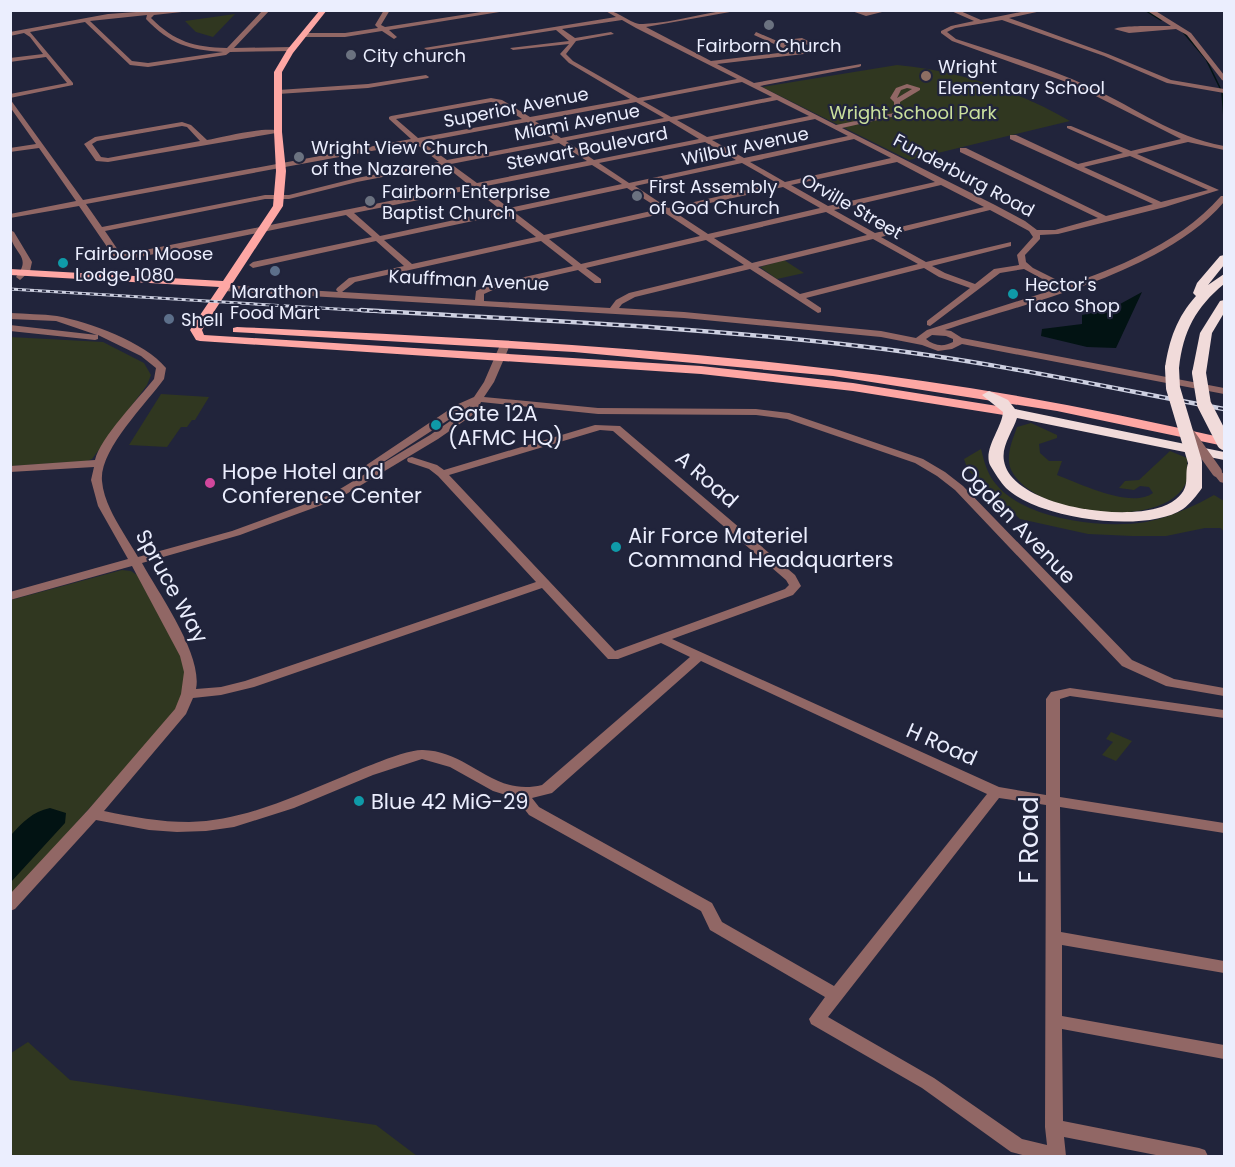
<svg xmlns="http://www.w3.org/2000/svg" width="1235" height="1167" font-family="Poppins,sans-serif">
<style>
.green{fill:#303720}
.water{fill:#021313}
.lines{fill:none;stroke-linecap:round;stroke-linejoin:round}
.stream{stroke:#021313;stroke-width:1.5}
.minor{fill:#916765;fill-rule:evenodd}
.major{fill:#fea7a4;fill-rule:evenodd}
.highway{fill:#f1dbda;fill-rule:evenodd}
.rail-far1-casing{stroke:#cdd0e1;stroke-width:3}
.rail-casing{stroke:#cdd0e1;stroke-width:4.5}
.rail-far1{stroke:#21243b;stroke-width:1.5;stroke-dasharray:4;stroke-linecap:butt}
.rail{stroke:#21243b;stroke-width:2;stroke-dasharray:6;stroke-linecap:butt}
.minor-bridge{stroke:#916765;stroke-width:10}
.highway-bridge{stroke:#f1dbda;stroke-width:14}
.worship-dot{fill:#6b7280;stroke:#21243b;stroke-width:2}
.education-dot{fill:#8d6e63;stroke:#21243b;stroke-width:2}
.culture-dot{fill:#0f9aa8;stroke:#21243b;stroke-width:2}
.service-dot{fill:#5c6f8a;stroke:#21243b;stroke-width:2}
.hotel-dot{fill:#d1479c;stroke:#21243b;stroke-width:2}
.labels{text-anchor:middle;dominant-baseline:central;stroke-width:4.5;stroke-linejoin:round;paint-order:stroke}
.far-poi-label{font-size:18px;fill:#ebeefe;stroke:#21243b;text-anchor:start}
.far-street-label{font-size:18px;fill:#ebeefe;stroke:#21243b}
.far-park-label{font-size:18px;fill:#cae09d;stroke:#21243b}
.poi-label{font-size:21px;fill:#ebeefe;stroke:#21243b;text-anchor:start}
.street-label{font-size:21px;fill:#ebeefe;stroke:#21243b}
.near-street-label{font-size:26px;fill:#ebeefe;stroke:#21243b}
</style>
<rect width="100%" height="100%" fill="#21243b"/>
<path class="green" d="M235,14L213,37L196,32L185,21Z
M897,65C958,70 1017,91 1070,121L909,160L762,87Z
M784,260L804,273L777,279L760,267Z
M10,337L103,342L144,363L151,375L147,385L92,459L87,461L11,466Z
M161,394L209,397L195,420H192L187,427H181L167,447L129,445Z
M1031,423L1057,435V438L1039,444L1040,453L1049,461H1062L1057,475C1081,484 1131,509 1153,493L1149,487L1140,486L1134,490L1119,488L1125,481L1139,480L1170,451L1187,458C1187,466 1189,479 1185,485C1161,531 1028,516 1010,467C1006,454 1013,439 1017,427Z
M981,449C984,461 987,473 995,483C1024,520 1102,529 1146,522C1170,517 1193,507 1214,495L1224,501V532L1221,528H1205L1166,536H1132L1088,534L1020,519L968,470L964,459Z
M122,570L131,571L137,575L184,661L185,683L178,706L155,735L11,896V600Z
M1111,732L1132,741L1116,761L1102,755L1113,742L1106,739Z
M28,1042L70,1080L376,1125L417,1156H11V1053Z"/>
<path class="water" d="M1142,292L1116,348L1087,347L1041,336L1042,329L1082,324V315L1111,309Z
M50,808L66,813L65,823L11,882V835C23,822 32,812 50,808Z"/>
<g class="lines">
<path class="stream" d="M1145,10L1161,20
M1183,32L1206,59L1221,90
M1222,92L1224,118"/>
<path class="minor" d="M164,10H200L154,15L151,18C175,42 194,47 227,48L263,10H270L234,48L292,47L295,49L292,51L230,52L226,55L148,67L130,65L85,22L30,32L73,83V85L10,98V94L67,83L46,57L10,62V58L43,54L30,37L24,33L10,36V32L108,14ZM147,15L146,19C170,44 189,50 223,52L148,63L132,61L90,21Z
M384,10H390L381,25L385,27L494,10H511L389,30L397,37L394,39L382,31L345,37H304L301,35L304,33H345L378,28L375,25Z
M604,10C619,10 630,25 643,24C676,23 707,10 741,10L646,27L711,61L803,50L812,47L801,42L784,44L788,47L783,48L754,35L756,32L777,41L802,38L820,47L804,54L717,64L754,83L861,64V66L859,67L760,86L836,125L894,113V102L890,98L896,88L907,84L920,88V90L900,102V115L842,128L995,205L1025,221L1037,230H1055L1098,218L960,152V148H966L1106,216L1153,204L1010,139V135H1016L1078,164L1123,153L1067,128V126H1071L1131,151L1181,139L1072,84L952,41L941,33V31L951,26L974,21L949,10H958L981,20L1031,10H1046L1009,18L1108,54L1171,80L1224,89V93L1167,83L1104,56L1002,20L955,28L947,32L956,39C1001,54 1047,67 1090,87C1138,109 1171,136 1224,146V150L1188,142L1137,154L1219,190L1165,207L1058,234L1040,235V239L1025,255L1026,262L1033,268L1067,285C1122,266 1182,241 1221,196H1224V202C1163,273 1032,301 945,330L951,331L962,338L1224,388V394L962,344L952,349L938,351L922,345L881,337L684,318L224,291L220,288L224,285L338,292L336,290L337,288L349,278L404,266L376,241L253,268L249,265L253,262L372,237L346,215L125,260L114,257L79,206L10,218V214L76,201L39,148L10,152V148L36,144L10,107V99L83,200L411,139L389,119V117L391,116L491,98L502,100L530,117L630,99L569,63L560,54L569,44L513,50L510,48L569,41L556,30L427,50L424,48L616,17ZM622,20L636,28L737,79L638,98L573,61L566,54L576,41L614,34L611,32L575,38L562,29ZM742,82L772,97L671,117L643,101ZM907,88L912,89L897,98L901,90ZM777,100L809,116L707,137L677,120ZM491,102L498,103L522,119L418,138L396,119ZM636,102L664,118L561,138L535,121ZM815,119L848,136L744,158L712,140ZM669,121L699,139L594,160L566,141ZM527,122L554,140L447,160L422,142ZM854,139L891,158L785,182L750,162ZM705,142L736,160L629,183L599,163ZM415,143L439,162L357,178L289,195H265L102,227L86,204ZM559,143L587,161L477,183L451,164ZM1130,156L1208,190L1161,202L1084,167ZM897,162L935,182L828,206L791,185ZM742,163L777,183L668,208L635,186ZM444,165L469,185L125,254L120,253L105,231L265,199H289L357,182ZM592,165L622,184L509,208L481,187ZM941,185L984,207L875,233L834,210ZM783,187L820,208L708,234L673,211ZM627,188L660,209L544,235L514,212ZM474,189L501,210L380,236L354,213ZM990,210L1029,231L1033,237L1017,255L1019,265L994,269L975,284L945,273L932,266L1011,246V242L926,262L881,237ZM826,212L867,235L752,263L714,238ZM665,213L700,236L581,264L549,239ZM506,214L536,237L412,264L384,240ZM873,239L918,264L800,294L758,267ZM706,240L744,265L629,293L616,300L610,308L484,301V294L495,289L578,270L595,283H601V279L586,268ZM541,241L573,266L489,285L476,291L475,300L342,292L355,282ZM924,268L939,277L970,288L927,321V325L930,326L1000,273L1024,269L1059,288L927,330L916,338L881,331L684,312L619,308L622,304L635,297L750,269L818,313L821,312V308L806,298ZM932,335L946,336L953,339V342C944,347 934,346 926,339Z
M849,10L866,12L890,10L866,16Z
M1146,10H1154L1191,33L1224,75V81L1222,80L1187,35L1176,29L1129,33L1114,29C1121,25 1158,26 1171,26Z
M426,75L429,77L428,78L368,88L278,94L275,92L278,90L368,84Z
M182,122L191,125L207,140C225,137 267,125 282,132L108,162L96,161L84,144L95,137ZM182,126L187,127L200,141L108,158L101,157L92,144L97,141Z
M10,230L14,232L32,262L30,271L20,280L16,277C34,255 10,254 10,230Z
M10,313C26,314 42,314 57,316C89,322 145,342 166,368L164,379C146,404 99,450 102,481C104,507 125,534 138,557L232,531L330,495L430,435L469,408L470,406L371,470L367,471L362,468L456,405L474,397L484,382L500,345L505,342L510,345L494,382L484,397L598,408L756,409L789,413L923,459L945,472L963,486L1132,660L1174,679L1224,688V696L1166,686L1122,666L955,490L937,476L915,463L787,419L756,415L598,414L481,402L477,412L438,439L338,499L240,535L142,563C159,594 203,655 196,689L221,687L245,681L536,582L438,476L429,469L408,462L407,460L408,458L412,457L437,465L444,470L595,425L620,426L795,575L801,586L793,595L672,639L999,787L1046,795V699L1051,692L1070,688L1224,710V718L1070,696L1060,699V797L1224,823V833L1060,807L1061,932L1224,961V973L1062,945V1016L1224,1045V1059L1062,1029L1063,1121L1199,1148L1205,1150L1208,1156H1161L1064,1137L1066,1156H1026L1011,1152L922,1088L811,1024L809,1019L825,997L710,930L701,911L529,815L516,798L493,791L450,767L422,759L373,775L294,808L234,827L206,831L177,832L149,830L96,820L15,909L10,911V894L88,810L175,709L181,694L184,672L180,656L132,566L10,600V592L128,559L98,506L91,480L94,467L10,472V466L95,460C100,438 139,398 154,379L156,368L141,356L98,335V339L95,340L10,331V325L97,335L56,321L10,319ZM600,430L613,431L786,580L789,585L785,589L615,651L449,475ZM542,588L608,659H618L661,643L690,657L542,785C492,797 470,751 423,750C406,749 359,770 342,777C293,797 243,821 189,822C160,822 132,817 104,811L186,714L193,698L221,695L254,687ZM701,661L987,794L834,986L722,922L712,903L539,807L532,798L552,793ZM999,798L1046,805L1045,1127L1047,1145L1022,1139L934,1078L828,1017Z
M1217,469L1224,474V483L1220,482L1212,472Z"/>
<path class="major" d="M320,10H327L293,53L282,72V132L286,171L283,206L202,330L204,335L701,366L853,383L1010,408L1016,412L1010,416L853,391L701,374L200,341L196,340L190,330L219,287L10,275V269L223,281L273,206L276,171L274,132V72L287,50Z
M237,327C435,336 633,345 831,369C963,384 1094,408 1224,438V446L1057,411L833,376L574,352L233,332V328Z"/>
<path class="highway" d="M1224,255V265L1208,285L1224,274V284C1196,307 1183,331 1179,368L1177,371H1167L1165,368C1169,340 1177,317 1196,296L1193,293L1197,283L1220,256Z
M1224,300V313L1212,333L1206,373L1204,376H1194L1192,373L1200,333L1220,301Z
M989,391L1008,400L1015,409L1224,452V460L1017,418C1013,431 1001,446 1004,461C1012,508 1137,525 1172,502C1195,487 1181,475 1190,459L1195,458L1202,462V488C1197,495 1190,504 1183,509C1145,534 1038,519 1006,488C1001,483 994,472 990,465C983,449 1002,428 1003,412L982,395Z"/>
<defs>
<path id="rail-far1" d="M10,289L386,312"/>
<path id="rail" d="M361,310C530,320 699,327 867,347C987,361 1105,387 1224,409"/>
</defs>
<use href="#rail-far1" class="rail-far1-casing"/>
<use href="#rail" class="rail-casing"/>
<use href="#rail-far1" class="rail-far1"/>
<use href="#rail" class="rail"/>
<path class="minor-bridge" d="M1190,434L1217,472"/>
<path class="highway-bridge" d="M1172,368L1173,388L1195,462
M1199,373L1204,404L1224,443"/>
</g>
<g class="worship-dot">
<circle cx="769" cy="25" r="6"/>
<circle cx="351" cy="55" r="6"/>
<circle cx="299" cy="157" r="6"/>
<circle cx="637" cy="196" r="6"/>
<circle cx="370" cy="201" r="6"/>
</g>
<circle class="education-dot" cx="926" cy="76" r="6"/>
<g class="culture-dot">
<circle cx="63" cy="263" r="6"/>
<circle cx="1013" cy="294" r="6"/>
<circle cx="436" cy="425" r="6"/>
<circle cx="616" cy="547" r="6"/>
<circle cx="359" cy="801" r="6"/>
</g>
<g class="service-dot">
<circle cx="275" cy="271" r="6"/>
<circle cx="169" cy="319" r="6"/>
</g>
<circle class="hotel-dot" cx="210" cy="483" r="6"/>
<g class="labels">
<g class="far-poi-label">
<text x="769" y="45" text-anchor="middle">Fairborn Church</text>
<text x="363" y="55">City church</text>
<text x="938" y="66">Wright<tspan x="938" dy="21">Elementary School</tspan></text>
<text x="311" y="147">Wright View Church<tspan x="311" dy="21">of the Nazarene</tspan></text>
<text x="649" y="186">First Assembly<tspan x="649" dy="21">of God Church</tspan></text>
<text x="382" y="191">Fairborn Enterprise<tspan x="382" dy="21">Baptist Church</tspan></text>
<text x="75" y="253">Fairborn Moose<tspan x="75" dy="21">Lodge 1080</tspan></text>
<text x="1025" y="284">Hector's<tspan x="1025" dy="21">Taco Shop</tspan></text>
<text x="275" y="291" text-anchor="middle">Marathon<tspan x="275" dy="21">Food Mart</tspan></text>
<text x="181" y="319">Shell</text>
</g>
<g class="far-street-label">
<text transform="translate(516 107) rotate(-11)">Superior Avenue</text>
<text transform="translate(577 122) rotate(-11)">Miami Avenue</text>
<text transform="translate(745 146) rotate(-12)">Wilbur Avenue</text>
<text transform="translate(587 148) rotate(-11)">Stewart Boulevard</text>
<text transform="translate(964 175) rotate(28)">Funderburg Road</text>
<text transform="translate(852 206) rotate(30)">Orville Street</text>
<text transform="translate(469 280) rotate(3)">Kauffman Avenue</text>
</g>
<g class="far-park-label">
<text x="913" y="112">Wright School Park</text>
</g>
<g class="poi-label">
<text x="448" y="413">Gate 12A<tspan x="448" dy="24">(AFMC HQ)</tspan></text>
<text x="222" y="471">Hope Hotel and<tspan x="222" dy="24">Conference Center</tspan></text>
<text x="628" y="535">Air Force Materiel<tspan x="628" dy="24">Command Headquarters</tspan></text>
<text x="371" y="801">Blue 42 MiG-29</text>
</g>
<g class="street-label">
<text transform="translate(707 479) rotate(41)">A Road</text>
<text transform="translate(1018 524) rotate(46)">Ogden Avenue</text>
<text transform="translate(172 586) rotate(61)">Spruce Way</text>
<text transform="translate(942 744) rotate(24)">H Road</text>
</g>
<g class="near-street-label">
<text transform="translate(1029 840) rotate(-90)">F Road</text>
</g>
</g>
<rect width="1235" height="1167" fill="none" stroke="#ebeefe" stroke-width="24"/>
</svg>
